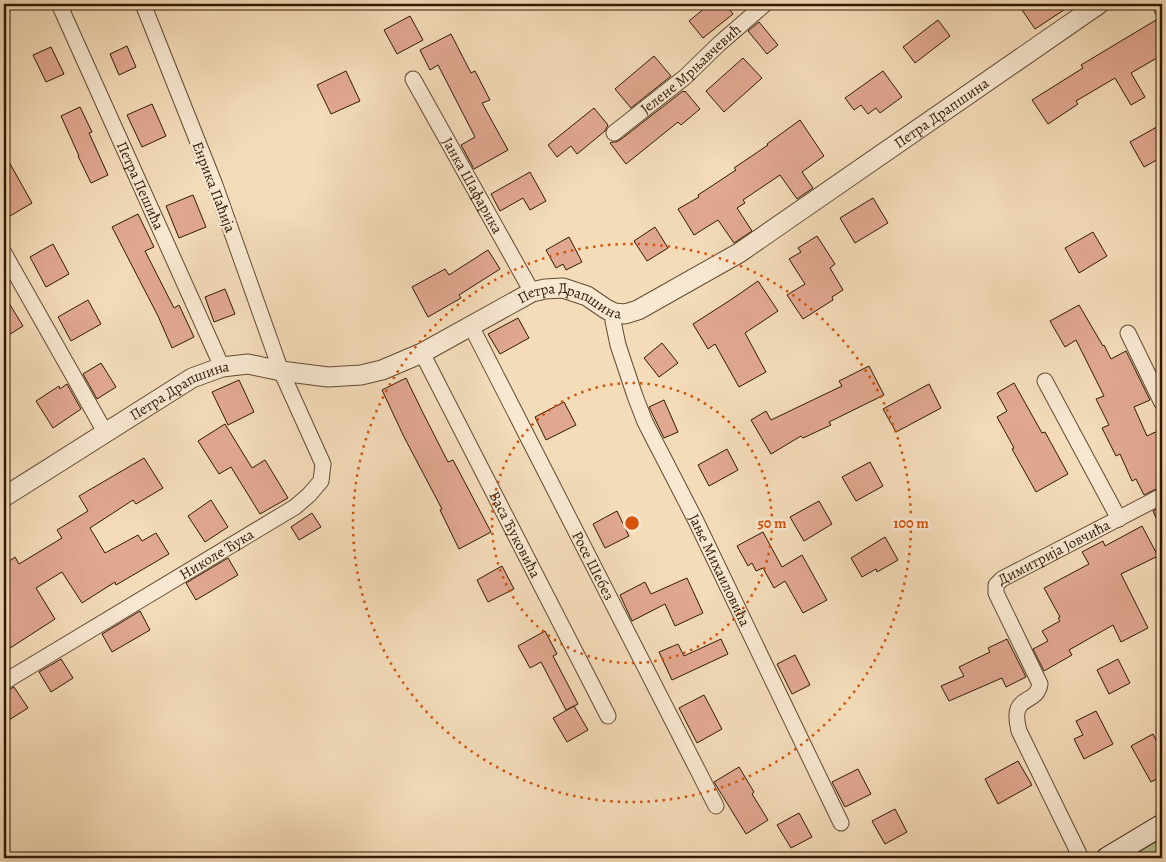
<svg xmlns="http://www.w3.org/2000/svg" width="1166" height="862" font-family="Alegreya,serif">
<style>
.green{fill:#bbc08f;stroke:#766c49}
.building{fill:#e1a891;stroke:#301903}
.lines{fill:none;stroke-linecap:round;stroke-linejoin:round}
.minor-casing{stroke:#614a30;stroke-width:17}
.tertiary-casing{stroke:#614a30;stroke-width:21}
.secondary-casing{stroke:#301903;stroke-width:23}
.minor{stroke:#f8e8d2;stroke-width:15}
.tertiary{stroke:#f8e8d2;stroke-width:19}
.secondary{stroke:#f8e8d2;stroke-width:21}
.ring{fill:none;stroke:#d6530b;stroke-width:2.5;stroke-dasharray:2.5 5}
.labels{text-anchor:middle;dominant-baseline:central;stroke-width:5;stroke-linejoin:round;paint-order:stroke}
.street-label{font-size:15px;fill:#301903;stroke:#f8e8d2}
.centre{fill:#d6530b;stroke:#f8e8d2;stroke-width:2.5}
.ring-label{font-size:15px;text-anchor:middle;font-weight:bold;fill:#d6530b;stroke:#f8e8d2;stroke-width:5;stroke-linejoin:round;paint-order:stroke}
</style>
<rect width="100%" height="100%" fill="#f4dcb9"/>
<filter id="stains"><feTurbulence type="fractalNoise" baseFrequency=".004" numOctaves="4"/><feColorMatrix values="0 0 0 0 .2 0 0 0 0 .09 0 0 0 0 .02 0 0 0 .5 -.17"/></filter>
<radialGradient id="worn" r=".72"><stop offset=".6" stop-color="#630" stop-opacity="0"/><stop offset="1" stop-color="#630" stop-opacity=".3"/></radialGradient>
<path class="green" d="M1162,825V858H1107Z"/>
<path class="building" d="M710,4H725L733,14L703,38L689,21Z
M1018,4H1073L1035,29Z
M410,16L423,40L397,54L384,30Z
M938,20L950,36L915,63L903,47Z
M1156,20L1162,30V55L1131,73L1145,97L1131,105L1115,78L1076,101L1078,104L1048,124L1032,100L1083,68L1081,65Z
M759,22L778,45L767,54L748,31Z
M451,34L471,73L475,71L490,100L482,103L508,150L474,169L461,145L475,137L438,65L430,70L420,50Z
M127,46L136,67L119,75L110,54Z
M51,47L64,74L46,82L33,55Z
M654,56L671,76L631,108L615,89Z
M743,58L762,78L724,112L706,91Z
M346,71L360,101L331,114L317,85Z
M883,71L902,97L880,113L876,108L868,114L861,105L854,110L845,98Z
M683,91L684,92L685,91L700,109L681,125L678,122L626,164L610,143L612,142H616L620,140Z
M152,104L166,136L142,147L127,115Z
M80,107L92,132L89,133L108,175L91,183L78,156H79L61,116Z
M594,108L608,125L605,131L577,154L571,146L557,157L548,145Z
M800,120L824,156L802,172L813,188L797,199L780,175L743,200L745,203L737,208L752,231L734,243L718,220L694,235L678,209L699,197L698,195L736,170L734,168L768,145L767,144Z
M1162,124V157L1144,167L1130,142Z
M4,153L32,203L10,216L4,206Z
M530,172L546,201L530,210L523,198L500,211L491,194Z
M193,195L206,227L179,238L166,206Z
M873,198L888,223L855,243L840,218Z
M138,214L154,247L145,251L174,308L179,305L194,337L172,348L158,316L112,227Z
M655,227L668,248L647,261L634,241Z
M1093,232L1107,256L1079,273L1065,248Z
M817,236L835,264L830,268L843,290L832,297L833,300L803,319L787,295L805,284L789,259L801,252L798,248Z
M569,237L582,262L566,270L563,264L556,268L546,250Z
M53,244L69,274L46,287L30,257Z
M488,250L500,269L459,295L461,298L428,317L412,287L445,269L449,275Z
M758,281L778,311L745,333L766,372L739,387L715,344L708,349L693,324L732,299Z
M225,289L235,314L214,322L205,297Z
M4,295L23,326L4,338Z
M88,300L101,324L71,341L58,317Z
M1079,305L1103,346L1104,345L1111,359L1126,351L1150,400L1134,407L1147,436L1162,429V487L1158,488L1144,495L1136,479L1132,481L1120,454L1116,456L1102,428L1109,425L1096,399L1104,396L1076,340L1065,347L1050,321Z
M518,318L529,338L500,354L488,334Z
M662,343L678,363L659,377L644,358Z
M101,363L116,387L97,399L83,374Z
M869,366L884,395L829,422L831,425L803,438L801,436L771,454L751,420L766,411L771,420L842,386L839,381Z
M406,378L423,413L448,462L453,460L491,532L459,549L440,510L442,509L404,437L382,390Z
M239,380L254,412L228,425L212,392Z
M1014,383L1042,433L1045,432L1068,474L1036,492L1012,449L1014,448L997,417L1007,411L997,393Z
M67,384L81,409L53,428L36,401L59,386L60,389Z
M929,384L941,408L896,432L883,409Z
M664,400L678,432L664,438L649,407Z
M564,402L576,425L546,440L535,417Z
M225,424L252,468L265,460L288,498L260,514L231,467L219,474L198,441Z
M727,449L738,470L709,486L698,465Z
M144,458L163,488L136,504L133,500L90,528L105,553L138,535L142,541L156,533L169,554L116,585L115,582L82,603L62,572L36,588L55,619L4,652V565L15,557L19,564L62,538L57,530L88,511L79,496Z
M870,462L883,486L856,501L842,477Z
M211,500L228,527L205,542L188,516Z
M819,501L832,524L804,541L790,517Z
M1162,506V531L1153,511Z
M617,511L629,536L605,548L593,524Z
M312,513L321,527L299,540L291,527Z
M1142,526L1158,556L1121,574L1148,628L1121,642L1113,625L1069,650L1072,655L1044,671L1033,649L1048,641L1042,631L1060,621L1058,618L1060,617L1044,588L1089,564L1082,552L1103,541L1105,546Z
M763,532L782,567L802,555L827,600L803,613L785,581L774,588L763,568L756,571L752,563L748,566L737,546Z
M885,537L898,560L877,572L876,569L862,577L851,558Z
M228,558L238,575L196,600L186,583Z
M502,566L514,589L488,602L477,580Z
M687,578L703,613L675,626L665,604L632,621L620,595L645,582L651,594Z
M140,611L150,630L112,652L102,634Z
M545,631L557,654L553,656L578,704L566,710L541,662L530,668L518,646Z
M721,639L728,654L672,680L659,652L678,644L684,656Z
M1007,639L1026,677L1006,687L1002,678L949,701L941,686L964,676L959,667L990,652L988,648Z
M795,655L810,685L792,694L777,664Z
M61,659L73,678L51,692L39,672Z
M1118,659L1130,683L1109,694L1097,670Z
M14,687L28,708L9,720L4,711V692Z
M704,695L722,729L697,743L679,708Z
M574,706L588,730L567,742L553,718Z
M1096,711L1113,744L1084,759L1074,739L1083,735L1076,721Z
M1153,734L1162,752V776L1151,782L1131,746Z
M1018,761L1032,785L998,804L985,779Z
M739,767L754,792L752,794L768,820L746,834L714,782Z
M858,769L871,794L845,807L832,782Z
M895,809L907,832L885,844L872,821Z
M799,813L812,837L791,848L777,825Z"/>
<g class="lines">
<defs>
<g id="minor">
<path id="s1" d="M59,4L222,367"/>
<path d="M1160,4L1162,9"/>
<path id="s2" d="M413,79L532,292"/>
<path id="s3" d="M614,133L685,77L719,44L765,4"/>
<path d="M4,253L105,432"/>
<path id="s4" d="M614,313L613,321L618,345L635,396L645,422L696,521L841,823"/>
<path id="s5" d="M471,326L716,806"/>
<path d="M1128,333L1162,403"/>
<path id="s6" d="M422,353L608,716"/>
<path d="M1045,381L1119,519"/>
<path id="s7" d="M4,682L295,507L309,495L321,481L323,464L281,371L215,185L143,4"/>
<path id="s8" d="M1081,858L1019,731C1009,692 1036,707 1040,684L996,593V585L1002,579L1162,496"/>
</g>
<g id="tertiary">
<path id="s9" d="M4,497L192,378L222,367L248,364L281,371L328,377L361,375L382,370L422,353L532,292L545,289L563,288L587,296L606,309L614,313L625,314L638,310L739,253L1099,4"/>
</g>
<path id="secondary" d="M1107,858L1162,825"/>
</defs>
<use href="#minor" class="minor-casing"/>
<use href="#tertiary" class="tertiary-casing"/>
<use href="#secondary" class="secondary-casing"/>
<use href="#minor" class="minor"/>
<use href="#tertiary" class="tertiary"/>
<use href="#secondary" class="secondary"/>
</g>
<g class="ring">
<circle cx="632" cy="523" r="140"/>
<circle cx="632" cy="523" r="279"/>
</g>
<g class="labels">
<g class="street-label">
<text stroke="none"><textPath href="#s3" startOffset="100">Јелене Мрњавчевић</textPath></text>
<text stroke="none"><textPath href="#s9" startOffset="1061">Петра Драпшина</textPath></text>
<text stroke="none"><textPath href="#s1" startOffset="199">Петра Пешића</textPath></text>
<text stroke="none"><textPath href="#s2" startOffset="122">Јанка Шафарика</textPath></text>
<text transform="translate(214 187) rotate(69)">Енрика Паћија</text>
<text stroke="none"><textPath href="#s9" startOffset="626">Петра Драпшина</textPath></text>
<text stroke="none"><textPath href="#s9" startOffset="206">Петра Драпшина</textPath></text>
<text stroke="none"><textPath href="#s6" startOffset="204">Васа Ћуковића</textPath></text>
<text stroke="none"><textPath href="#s7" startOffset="248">Николе Ћука</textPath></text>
<text stroke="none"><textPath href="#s8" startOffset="374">Димитрија Јовчића</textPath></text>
<text stroke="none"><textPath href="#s5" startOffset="269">Росе Шебез</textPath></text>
<text stroke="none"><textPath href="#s4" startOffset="280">Јање Михаиловића</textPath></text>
</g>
</g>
<circle cx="632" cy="523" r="8" class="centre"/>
<g class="ring-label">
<text x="772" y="528">50 m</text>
<text x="911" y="528">100 m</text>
</g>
<rect width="1166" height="862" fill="none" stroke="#f4dcb9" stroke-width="20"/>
<rect x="5" y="5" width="1156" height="852" fill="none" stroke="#301903" stroke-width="2.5"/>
<rect x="10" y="10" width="1146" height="842" fill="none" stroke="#301903"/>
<rect width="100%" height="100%" filter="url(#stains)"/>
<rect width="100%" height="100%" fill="url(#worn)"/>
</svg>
